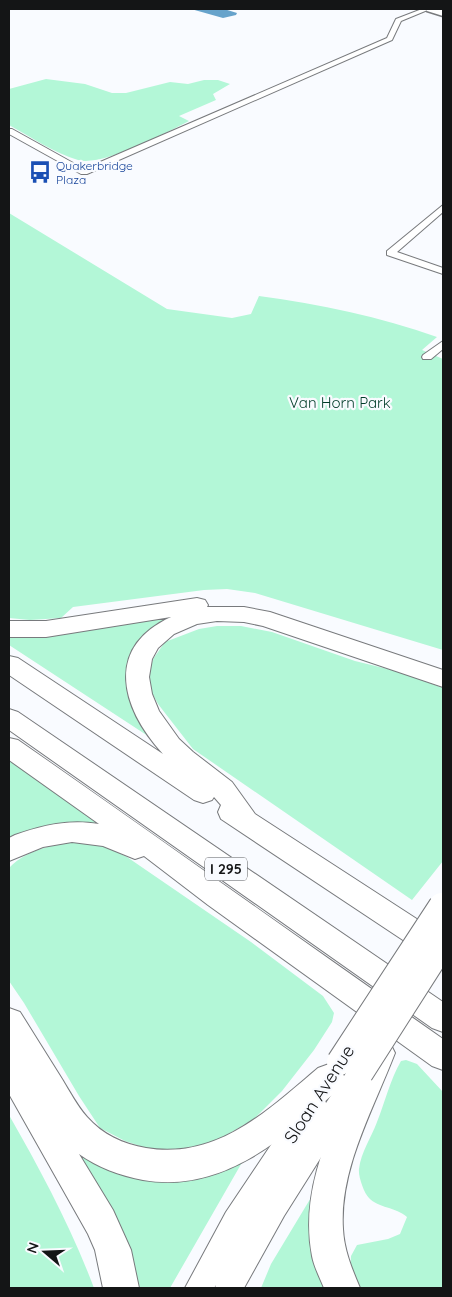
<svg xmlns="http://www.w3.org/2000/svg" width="452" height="1297" font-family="Quicksand,sans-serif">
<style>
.green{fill:#b3f7d7}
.water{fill:#67a3cb}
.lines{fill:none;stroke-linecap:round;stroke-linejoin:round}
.street-casing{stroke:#787a7d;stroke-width:2}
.secondary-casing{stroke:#787a7d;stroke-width:2}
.primary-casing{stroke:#787a7d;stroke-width:3}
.highway-casing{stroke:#787a7d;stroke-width:2}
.street{fill:#fff;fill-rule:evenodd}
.secondary{fill:#fff;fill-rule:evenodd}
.primary{fill:#fff;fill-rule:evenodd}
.highway{fill:#fff;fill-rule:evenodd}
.secondary-bridge-far1-casing{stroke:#787a7d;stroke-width:22;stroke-linecap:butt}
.secondary-bridge-casing{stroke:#787a7d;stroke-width:28;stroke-linecap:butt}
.secondary-bridge-far1{stroke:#fff;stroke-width:20}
.secondary-bridge{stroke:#fff;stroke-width:26}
.labels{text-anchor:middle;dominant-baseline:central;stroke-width:4.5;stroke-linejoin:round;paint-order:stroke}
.far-transit-label{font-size:12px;fill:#164399;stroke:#f9fbff;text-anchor:start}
.shield{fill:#f9fbff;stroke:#595a5c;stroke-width:1}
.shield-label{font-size:14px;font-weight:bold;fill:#141516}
.park-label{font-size:15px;fill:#003d29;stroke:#f9fbff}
.near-street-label{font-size:18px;fill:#141516;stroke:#f9fbff}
</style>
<rect width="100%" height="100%" fill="#f9fbff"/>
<path class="green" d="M46,79L85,84L112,93H126L170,82L188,84L204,80H218L230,84L213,94L216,100L179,116L189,121C166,133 102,167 78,160C54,153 31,137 9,125V89Z
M9,213L167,309L232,318L251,314L259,296C320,304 380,317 437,337L422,350L443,359V650L255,593L227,589L204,590L73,607L61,618L30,620L9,618Z
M181,614L141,643L148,736L9,645V632L16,634Z
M217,626H241L272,632L355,661L400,672L443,688V861L412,900L193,749L158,704L151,691L149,674L153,659L165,642L199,629Z
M9,759L119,832L26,835L9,844Z
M92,840L127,857L251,942L323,996L334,1013L332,1022L314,1050L282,1091L254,1119L211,1144L158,1152L125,1141L100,1128L79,1096L24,1003L9,981V868C29,847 64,842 92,840Z
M406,1060L417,1064L443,1092V1288H359L350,1278L351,1256L357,1245L388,1239L400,1234L407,1217C396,1207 378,1208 369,1198C364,1193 358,1176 359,1169C361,1152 371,1138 377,1122C385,1102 390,1080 401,1061Z
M9,1115C41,1171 71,1227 94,1288H9Z
M74,1147L244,1159L170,1288H129L128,1252Z
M321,1181L314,1255L330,1288H261L271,1264Z"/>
<path class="water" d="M191,9H224L237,13L236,15L223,18Z"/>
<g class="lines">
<defs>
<path id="street" d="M422,9H430L401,21L392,40L87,174H81L9,134V129H12L84,169L387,38L396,19Z
M443,205V212L397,252L443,268V274L387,255V251Z
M443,341V349L431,359H423L422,357L423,355Z"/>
<path id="secondary" d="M357,1067L366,1070L370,1078L366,1086L284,1216L244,1288H215L216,1285L214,1288H185L226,1212L305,1094L314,1090L323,1094L326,1103L348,1070Z"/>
<path id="primary" d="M426,9L443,10V16L427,11Z"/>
<path id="highway" d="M197,598L205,600L208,605L207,607H244L270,612L443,670V687L263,626L244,622L217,621L197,624L174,634L158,648L152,659L149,677L152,694L159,711L179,739L193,752L232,782L255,814L443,936V957L437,959L427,956L221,819L218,812L221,805L214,797L212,800L203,803L194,800L9,675V656L18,658L163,754C121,708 104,648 171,617L46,637H9V621H46Z
M9,709L18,712L443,1002V1032L432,1028L9,730Z
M9,738L18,740C161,839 301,940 443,1039V1070L432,1066L208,905L144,856L135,859L103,846L72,842L43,847L9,861V838L15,835C43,825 69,819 99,824L9,760Z
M9,1008L20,1012C34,1034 48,1057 62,1079C70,1092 77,1106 87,1117C103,1135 123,1144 146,1148C217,1160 267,1111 318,1068L329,1064L340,1068L345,1078L340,1088C284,1138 223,1194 143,1180C121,1176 97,1167 79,1154L113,1210L131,1250L139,1288H103L95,1250L88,1234L9,1094V1051H10Z
M379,1039L390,1043L395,1053C374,1108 339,1169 343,1229C344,1250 352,1269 360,1288H324C320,1278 314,1267 312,1256C298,1184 337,1118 363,1053L368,1043Z"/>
</defs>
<use href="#street" class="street-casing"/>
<use href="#secondary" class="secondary-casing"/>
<use href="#primary" class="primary-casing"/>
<use href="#highway" class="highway-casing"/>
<use href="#street" class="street"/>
<use href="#secondary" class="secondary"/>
<use href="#primary" class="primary"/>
<use href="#highway" class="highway"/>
<defs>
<path id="secondary-bridge-far1" d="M441,907L443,904"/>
<path id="secondary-bridge" d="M340,1062L442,906
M360,1073L443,943"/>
</defs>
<use href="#secondary-bridge-far1" class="secondary-bridge-far1-casing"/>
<use href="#secondary-bridge" class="secondary-bridge-casing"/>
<use href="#secondary-bridge-far1" class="secondary-bridge-far1"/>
<use href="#secondary-bridge" class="secondary-bridge"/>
</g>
<defs>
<symbol id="bus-bare" viewBox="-9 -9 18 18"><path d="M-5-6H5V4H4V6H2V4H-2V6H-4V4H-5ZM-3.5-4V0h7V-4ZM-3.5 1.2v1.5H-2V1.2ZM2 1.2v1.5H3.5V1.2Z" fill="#1a4fb4" stroke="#f9fbff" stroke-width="2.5" paint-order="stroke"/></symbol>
</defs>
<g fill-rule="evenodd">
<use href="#bus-bare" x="24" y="156" width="32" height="32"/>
</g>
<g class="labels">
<g class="far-transit-label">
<text x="56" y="165">Quakerbridge<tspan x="56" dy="14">Plaza</tspan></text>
</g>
<rect class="shield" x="205" y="857.5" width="42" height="23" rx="4"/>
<g class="shield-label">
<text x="226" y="869">I 295</text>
</g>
<g class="park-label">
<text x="340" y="402">Van Horn Park</text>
</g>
<g class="near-street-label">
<text transform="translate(319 1094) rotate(-57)">Sloan Avenue</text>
</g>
</g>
<rect width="452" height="1297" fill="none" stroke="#141516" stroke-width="20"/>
<g transform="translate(45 1252) rotate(289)" stroke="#f9fbff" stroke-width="4" paint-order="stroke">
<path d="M0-4L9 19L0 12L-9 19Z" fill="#141516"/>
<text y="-8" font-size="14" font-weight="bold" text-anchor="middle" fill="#141516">N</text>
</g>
</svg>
